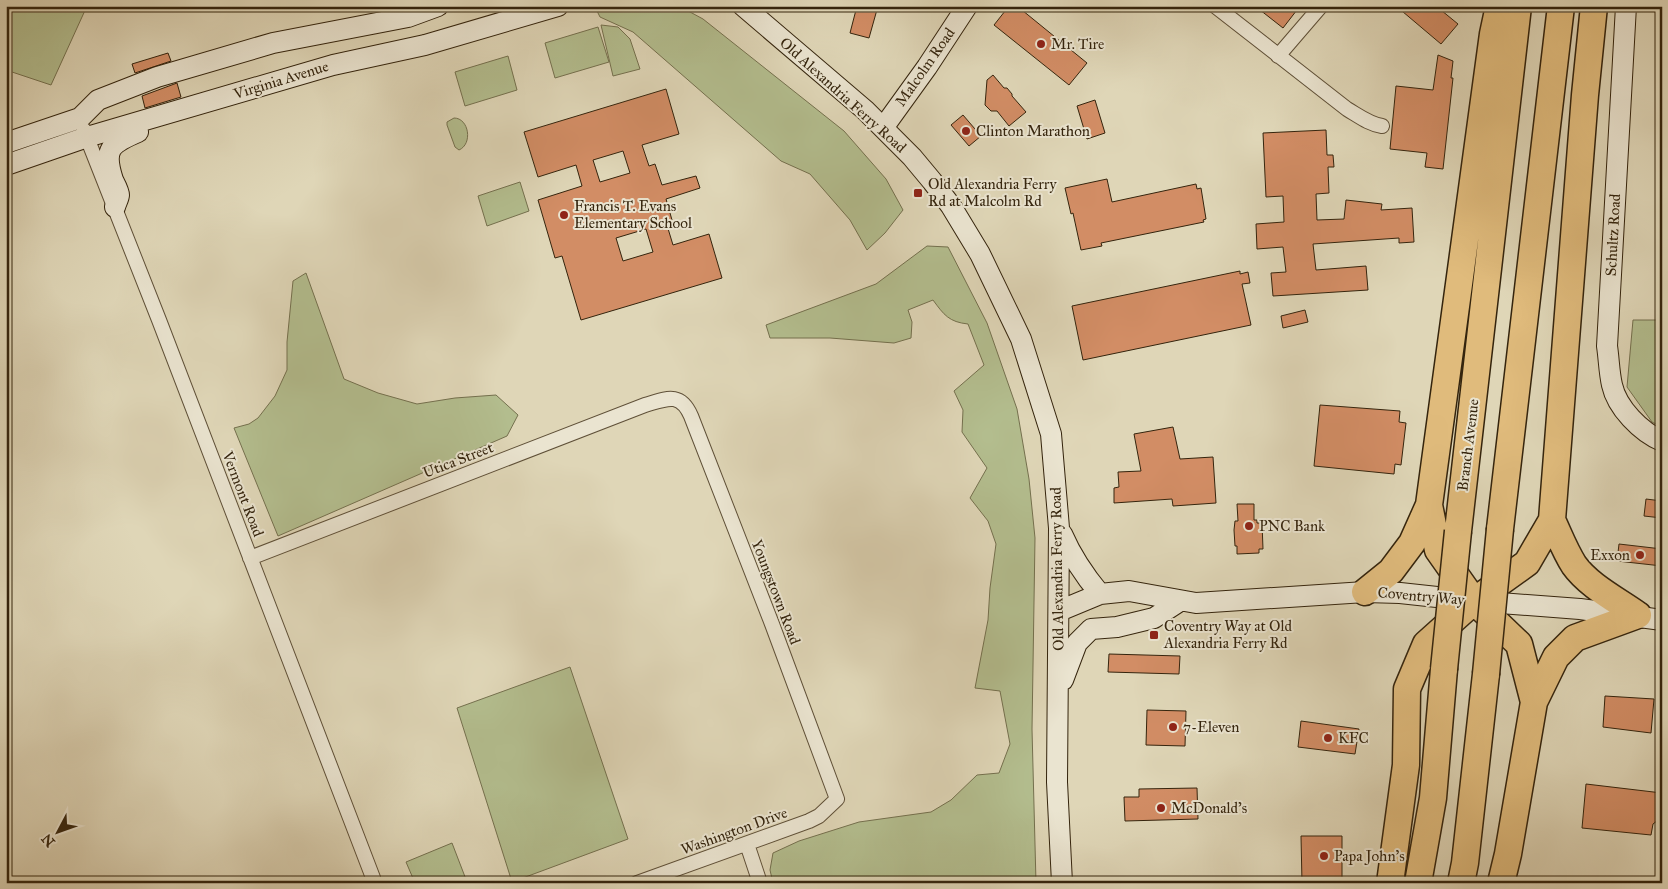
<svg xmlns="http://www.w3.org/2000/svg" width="1668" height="889" font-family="'IM FELL Great Primer',serif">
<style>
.green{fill:#b3bd8e;stroke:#74704e}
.building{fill:#d28d65;stroke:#34240d;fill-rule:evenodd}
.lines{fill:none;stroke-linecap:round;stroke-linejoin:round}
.street-casing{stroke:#5f5038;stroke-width:16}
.secondary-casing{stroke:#34240d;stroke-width:22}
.highway-casing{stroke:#34240d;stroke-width:29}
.street{stroke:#eae4d0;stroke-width:14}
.secondary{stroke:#eae4d0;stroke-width:20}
.highway{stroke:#e0bb7c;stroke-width:26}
.highway-bridge-casing{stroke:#34240d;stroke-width:29;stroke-linecap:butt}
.highway-bridge{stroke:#e0bb7c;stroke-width:26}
.poi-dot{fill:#8f2418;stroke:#eae4d0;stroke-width:2}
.labels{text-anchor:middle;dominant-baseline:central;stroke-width:4;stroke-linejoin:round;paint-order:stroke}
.poi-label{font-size:15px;fill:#34240d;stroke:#eae4d0;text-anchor:start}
.street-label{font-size:15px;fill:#34240d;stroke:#eae4d0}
</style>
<rect width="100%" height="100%" fill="#dfd6b7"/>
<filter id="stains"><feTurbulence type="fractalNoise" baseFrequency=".004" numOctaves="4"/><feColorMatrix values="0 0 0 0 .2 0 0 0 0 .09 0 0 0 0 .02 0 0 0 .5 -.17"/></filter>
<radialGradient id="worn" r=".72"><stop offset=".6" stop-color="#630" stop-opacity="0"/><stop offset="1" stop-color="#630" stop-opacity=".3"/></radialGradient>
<path class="green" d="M6,6H87L51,85L6,70Z
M606,6H679L703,19L844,131L886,179L903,210L885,233L867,250L850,220L810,174L781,161L633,32L600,17L597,11Z
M601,25L618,27L630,39L640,69L613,76Z
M598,27L609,62L555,78L545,43Z
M508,56L517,90L465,106L455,72Z
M454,118C469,118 473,144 459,150L455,147L447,125V122Z
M520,182L529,211L487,226L478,196Z
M927,246L948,247L987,323L1017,409L1029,479L1035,538L1032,729L1036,883H773L770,870L773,853L799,841L859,822L931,812L951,800L977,775L999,773L1010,744L1000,691L975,688L988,620L990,588L996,544L988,521L970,498L987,468L962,432L963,410L954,391L984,365L968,324C949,322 944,315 933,300L908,310L912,322L911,338L894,343L830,338H770L766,325L876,284Z
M306,273L344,379L378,393L417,404L455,398L496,395L518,415L507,436L278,536L234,428L249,424L258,418L275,396L287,370V342L293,281Z
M1633,320H1662V427L1652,422L1627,387Z
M570,667L628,839L512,882L457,708Z
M452,843L467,882L415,883L406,862Z"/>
<path class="building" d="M857,6H878L869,38L850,33Z
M1009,6H1017L1087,63L1069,85L994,25Z
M1255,6H1300L1283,28Z
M1396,6H1436L1458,24L1441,44Z
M168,53L171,61L135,73L132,64Z
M1438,55L1453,61L1451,78H1453L1443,169L1425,167L1427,153L1390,149L1396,86L1433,90Z
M993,75L1004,88H1007L1012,94V96L1026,112L1009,126L997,111H991L985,105L987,80Z
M177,83L181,97L145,108L142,96Z
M666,89L679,134L642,145L649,166L655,164L662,185L696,176L700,188L666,199L672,220L666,222L673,245L709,234L722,278L581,320L562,256L555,258L538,200L582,186L576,165L538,177L524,132ZM623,151L630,173L600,182L593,160ZM646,229L653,252L623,261L616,238Z
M1095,100L1105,133L1087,139L1077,106Z
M963,115L981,136L969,146L951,125Z
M1326,130L1327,155H1333L1334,167H1328L1329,193L1316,194L1317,220L1344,219L1346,200L1382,204L1381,210L1412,208L1414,242L1399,243V238L1313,244L1316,270L1366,266L1368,290L1273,296L1271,273L1286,272L1283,247L1257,249L1256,224L1284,222L1283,196L1266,197L1263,133Z
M1107,179L1112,202L1196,184L1197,189L1201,188L1206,219L1203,220L1204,222L1101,243L1102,246L1081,250L1073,213L1071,214L1065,188Z
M1240,271V274L1248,272L1250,283L1242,284L1251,325L1083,360L1072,306Z
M1305,310L1308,322L1283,328L1281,316Z
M1320,405L1400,411L1399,422L1406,423L1401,465L1395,464L1394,474L1314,466Z
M1173,427L1180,459L1213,457L1216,503L1173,506L1172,499L1114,503V488L1119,487L1118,472L1141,471L1134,434Z
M1646,499L1662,501V518L1644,516Z
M1237,504H1254V520H1257V523H1262L1263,549H1259V553L1237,554V546H1235L1234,530L1235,521H1238Z
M1619,544L1662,549V566L1617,561Z
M1109,654L1180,656L1179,674L1108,672Z
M1605,696L1654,699L1651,733L1603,727Z
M1147,710L1186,711L1185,746L1146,745Z
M1301,721L1359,729L1355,754L1298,747Z
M1586,784L1662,793V817L1653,824L1651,835L1582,828Z
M1197,788L1198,819L1125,821L1124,797H1139V789Z
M1301,836H1342V883H1302Z"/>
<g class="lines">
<defs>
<path id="street" d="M1215,6L1347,109C1359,116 1369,124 1382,126
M1278,56L1321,6
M84,130L159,320L375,883
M250,558L645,405C666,399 680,391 691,416L772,624L837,799L819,816L809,821L637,883
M747,844L760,883"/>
<path id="secondary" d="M743,6L865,110L912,157L932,181L951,206L980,254L1021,339L1051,434L1059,528L1057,782L1062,883
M1626,6L1607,346C1609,359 1609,372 1612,385C1617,408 1641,432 1662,441
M883,128L927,67L967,6
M6,143L80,118L98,100L157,77L273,43L408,17L438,6
M6,165L87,137L333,65L425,45L558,6
M115,207C116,203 119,198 119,195C119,191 115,184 113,180C103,149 110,144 138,132
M1062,534C1072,557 1084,575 1100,594
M1059,611L1100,594L1129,591L1196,603L1365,592L1400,593L1474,601L1580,609L1662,620
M1063,680L1077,643L1091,629L1117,627L1154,618L1180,601"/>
<path id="highway" d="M1429,505L1438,550L1474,601L1519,644L1534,702
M1552,520C1559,535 1565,551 1574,565C1589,586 1617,600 1638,615
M1500,529L1561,6
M1458,531L1518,6
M1365,592L1391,571L1412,543L1429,505L1493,34L1499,6
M1390,883L1406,765L1407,689L1426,644L1474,601L1527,563L1552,520L1585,95L1594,6
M1418,883L1433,798L1444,669
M1461,883L1465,863L1486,674
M1501,883L1508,854L1534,702L1556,657L1575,638L1638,615"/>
</defs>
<use href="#street" class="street-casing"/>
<use href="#secondary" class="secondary-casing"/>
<use href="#highway" class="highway-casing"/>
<use href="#street" class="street"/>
<use href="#secondary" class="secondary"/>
<use href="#highway" class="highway"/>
<defs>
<path id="highway-bridge" d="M1444,669L1458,531
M1486,674L1500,529"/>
</defs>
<use href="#highway-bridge" class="highway-bridge-casing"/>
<use href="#highway-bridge" class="highway-bridge"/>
</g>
<g class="poi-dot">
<circle cx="1041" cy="44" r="5"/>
<circle cx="966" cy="131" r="5"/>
<rect x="913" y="188" width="10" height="10" rx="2.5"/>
<circle cx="564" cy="215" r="5"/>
<circle cx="1249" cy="526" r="5"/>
<circle cx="1640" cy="555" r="5"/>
<rect x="1149" y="630" width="10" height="10" rx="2.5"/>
<circle cx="1173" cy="727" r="5"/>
<circle cx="1328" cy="738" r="5"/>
<circle cx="1161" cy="808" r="5"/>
<circle cx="1324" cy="856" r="5"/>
</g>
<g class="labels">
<g class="poi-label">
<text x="1051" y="44">Mr. Tire</text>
<text x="976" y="131">Clinton Marathon</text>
<text x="928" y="184">Old Alexandria Ferry<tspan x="928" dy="17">Rd at Malcolm Rd</tspan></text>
<text x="574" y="206">Francis T. Evans<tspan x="574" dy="17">Elementary School</tspan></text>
<text x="1259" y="526">PNC Bank</text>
<text x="1630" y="555" text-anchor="end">Exxon</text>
<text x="1164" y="626">Coventry Way at Old<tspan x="1164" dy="17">Alexandria Ferry Rd</tspan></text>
<text x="1183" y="727">7-Eleven</text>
<text x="1338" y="738">KFC</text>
<text x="1171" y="808">McDonald's</text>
<text x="1334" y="856">Papa John's</text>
</g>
<g class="street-label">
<text transform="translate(925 67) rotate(-55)">Malcolm Road</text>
<text transform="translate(281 80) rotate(-17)">Virginia Avenue</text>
<text transform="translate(843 95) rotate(42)">Old Alexandria Ferry Road</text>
<text transform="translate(1613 235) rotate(-87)">Schultz Road</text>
<text transform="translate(1468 445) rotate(-83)">Branch Avenue</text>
<text transform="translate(458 460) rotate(-21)">Utica Street</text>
<text transform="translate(243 494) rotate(69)">Vermont Road</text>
<text transform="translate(1057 569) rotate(-91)">Old Alexandria Ferry Road</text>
<text transform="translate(776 592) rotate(69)">Youngstown Road</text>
<text transform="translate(1421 596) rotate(5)">Coventry Way</text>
<text transform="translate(734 831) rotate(-20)">Washington Drive</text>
</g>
</g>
<rect width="1668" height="889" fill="none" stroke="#dfd6b7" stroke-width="25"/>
<rect x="8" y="8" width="1653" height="874" fill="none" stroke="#34240d" stroke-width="2.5"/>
<rect x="12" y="12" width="1643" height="864" fill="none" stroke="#34240d"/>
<g transform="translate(58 832) rotate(229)" stroke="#eae4d0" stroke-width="4" paint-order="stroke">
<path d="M0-4L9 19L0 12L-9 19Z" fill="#34240d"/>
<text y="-8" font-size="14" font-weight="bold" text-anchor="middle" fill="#34240d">N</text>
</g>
<rect width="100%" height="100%" filter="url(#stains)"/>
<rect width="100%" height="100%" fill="url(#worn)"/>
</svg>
